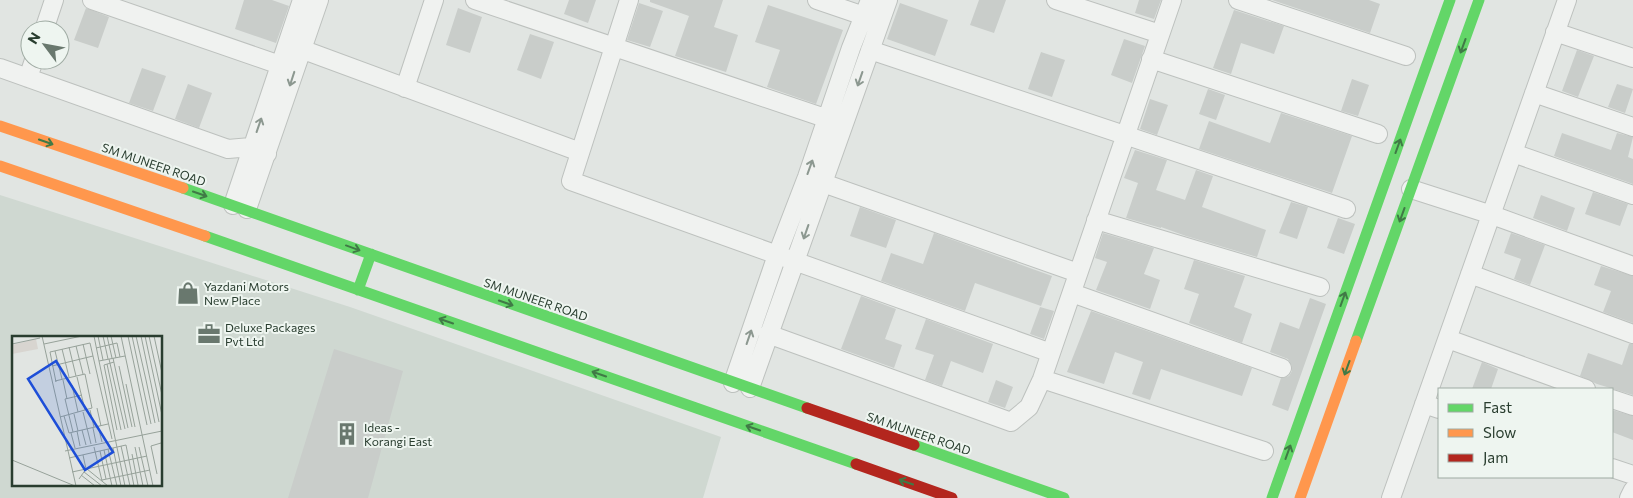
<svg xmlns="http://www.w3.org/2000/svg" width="1633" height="498" font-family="Commissioner,sans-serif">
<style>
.built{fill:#cfd8d1;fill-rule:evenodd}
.building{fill:#c9cdca}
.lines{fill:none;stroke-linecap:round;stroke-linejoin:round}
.street-casing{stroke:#bdc1be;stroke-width:20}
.street{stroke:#f0f2f0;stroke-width:18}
.fast{stroke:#63d668;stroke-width:11}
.slow{stroke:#ff974d;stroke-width:11}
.jam{stroke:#b3261e;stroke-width:11}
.oneway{stroke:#407a46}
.oneway2{stroke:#8c9890}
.labels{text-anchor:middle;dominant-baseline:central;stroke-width:4;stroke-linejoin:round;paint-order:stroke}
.street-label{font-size:12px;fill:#293d2f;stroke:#eef5f0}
.poi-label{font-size:12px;fill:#293d2f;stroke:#eef5f0;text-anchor:start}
.inset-road{fill:none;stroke:#97a29a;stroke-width:1}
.view{fill:#1d4ed8;fill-opacity:0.15;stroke:#1d4ed8;stroke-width:2.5}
.inset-edge{fill:none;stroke:#293d2f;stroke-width:2.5}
</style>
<rect width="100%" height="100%" fill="#e1e5e2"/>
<path class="built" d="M0,195L350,307L721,437L703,498H0ZM14,337H161V484H14Z"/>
<path class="building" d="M244,0H272L289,6L276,43L235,29Z
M569,0H596L588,23L564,14Z
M650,0H723L714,27L738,35L726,72L675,56L689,16L650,2Z
M979,0H1006L994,33L970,25Z
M1139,0H1161L1154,19L1135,13Z
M1272,0H1369L1380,4L1370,33Z
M639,3L663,11L650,47L627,40Z
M900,3L948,20L935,56L887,39Z
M768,5L843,30L816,104L767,87L780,50L755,42Z
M86,8L109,17L98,48L74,40Z
M458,8L482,17L470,53L446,45Z
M1234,10L1284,26L1274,54L1241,43L1231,74L1213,68Z
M530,34L554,42L541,79L517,70Z
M1124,39L1145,46L1132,83L1111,75Z
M1577,50L1594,56L1578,97L1562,91Z
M1041,52L1065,60L1052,97L1028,89Z
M142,68L166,76L153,111L129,103Z
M1352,79L1369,85L1358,116L1341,111Z
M188,84L212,93L199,128L175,119Z
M1617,84L1633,89L1625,113L1608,107Z
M1208,89L1225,95L1216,120L1199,114Z
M1150,99L1168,105L1157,135L1140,129Z
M1281,113L1352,136L1332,193L1199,149L1209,121L1270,143Z
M1562,133L1611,150L1617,133L1633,137L1628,157L1633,159V184L1554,156Z
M1135,150L1167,160L1156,190L1185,200L1196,170L1213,176L1202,207L1266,230L1257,257L1186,236L1161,227V228L1126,218L1138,183L1124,178Z
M1593,192L1628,204L1620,226L1585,214Z
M1541,195L1575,208L1567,231L1533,218Z
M1291,202L1308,207L1297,239L1279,233Z
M860,207L896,220L886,248L850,236Z
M1338,218L1355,224L1344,254L1327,248Z
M934,233L1052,276L1041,306L975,283L965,311L881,281L891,253L923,264Z
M1103,233L1154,248L1144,274L1160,280L1150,309L1096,290L1107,262L1095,258Z
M1511,233L1545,245L1530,285L1514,279L1521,259L1504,253Z
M1194,260L1245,276L1234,307L1252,314L1242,343L1189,323L1199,294L1184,289Z
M1601,266L1633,276V323L1603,312L1611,291L1594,285Z
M861,296L896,309L885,339L902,345L894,368L841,349Z
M1310,298L1326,304L1288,411L1272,405L1281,378L1289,376L1292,371V366L1288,359L1270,352L1280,322L1299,329Z
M1040,307L1054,311L1044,339L1030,334Z
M1091,311L1252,368L1242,396L1161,369L1150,400L1132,394L1143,362L1115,352L1104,384L1067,372Z
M926,319L993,344L983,373L951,361L942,386L925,380L934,355L915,349Z
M1629,344H1633V395L1597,384L1580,376L1588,353L1622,365Z
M334,349L403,371L368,498H288Z
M1482,362L1498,369L1491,389H1472Z
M996,380L1013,387L1005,408L988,402Z
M1612,410L1633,416V440L1612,432Z"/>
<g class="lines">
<defs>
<path id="street" d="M92,0L280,65
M475,0L828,119
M629,0L571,181L1051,353
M817,0L864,16
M1056,0L1160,34
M1238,0L1406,56
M44,30L54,0
M1555,32L1633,58
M301,49L580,152
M870,50L1346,209
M1151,59L1378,134
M0,68L228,149L251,147L267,154
M28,78L34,60
M405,88L434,0
M1534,93L1633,127
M1513,153L1633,195
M823,183L1078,273
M1411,189L1492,215L1633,266
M233,205L302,0
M247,209L319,0
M1096,220L1320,287
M1470,274L1633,334
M1072,293L1282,368
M768,334L1011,422L1029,407L1042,379L1172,0
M1448,339L1586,389
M1042,379L1264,451
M733,383L777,255L807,177L851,48L870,0
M750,388L888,0
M1612,399L1633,406
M1424,404L1439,409
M1612,468L1633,475
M1391,498L1567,0
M1629,498L1633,490"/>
</defs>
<use href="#street" class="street-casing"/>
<use href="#street" class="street"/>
<path class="fast" d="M183,188L807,408
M205,236L856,464
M358,290L371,254
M1356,341L1479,0
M914,445L1064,498
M1272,498L1450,0"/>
<path class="slow" d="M0,126L183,188
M0,166L205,236
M1300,498L1356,341"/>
<path class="jam" d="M807,408L914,445
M856,464L952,498"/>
</g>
<defs><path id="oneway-shaft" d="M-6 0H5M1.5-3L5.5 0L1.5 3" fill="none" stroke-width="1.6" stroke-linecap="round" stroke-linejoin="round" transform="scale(1.25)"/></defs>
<g class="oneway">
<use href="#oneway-shaft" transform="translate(1463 46) rotate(110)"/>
<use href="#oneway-shaft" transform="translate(46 142) rotate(19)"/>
<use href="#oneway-shaft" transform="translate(1398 146) rotate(-70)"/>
<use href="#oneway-shaft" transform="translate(200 194) rotate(19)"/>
<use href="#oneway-shaft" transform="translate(1402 215) rotate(110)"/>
<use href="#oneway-shaft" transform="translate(353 248) rotate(20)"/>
<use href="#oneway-shaft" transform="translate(1343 299) rotate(-70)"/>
<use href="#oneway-shaft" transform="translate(506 303) rotate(19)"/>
<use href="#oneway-shaft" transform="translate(446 321) rotate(-161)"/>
<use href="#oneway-shaft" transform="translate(1347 368) rotate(110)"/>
<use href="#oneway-shaft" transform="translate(599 374) rotate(-161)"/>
<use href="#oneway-shaft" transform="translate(753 428) rotate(-161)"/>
<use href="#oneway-shaft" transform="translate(1288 452) rotate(-70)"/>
<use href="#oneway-shaft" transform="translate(906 482) rotate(-161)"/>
</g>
<g class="oneway2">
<use href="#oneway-shaft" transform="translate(292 79) rotate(108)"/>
<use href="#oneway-shaft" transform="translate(860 79) rotate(109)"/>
<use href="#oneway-shaft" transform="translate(259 125) rotate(-71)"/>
<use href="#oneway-shaft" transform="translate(810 167) rotate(-70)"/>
<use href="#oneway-shaft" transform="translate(806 232) rotate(109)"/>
<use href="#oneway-shaft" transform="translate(749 337) rotate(-71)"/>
</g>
<defs>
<symbol id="shop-bare" viewBox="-9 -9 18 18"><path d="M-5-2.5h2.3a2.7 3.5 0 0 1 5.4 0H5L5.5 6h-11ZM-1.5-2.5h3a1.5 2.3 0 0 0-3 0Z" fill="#69786e" stroke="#eef5f0" stroke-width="2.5" paint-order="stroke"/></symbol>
<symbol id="office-bare" viewBox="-9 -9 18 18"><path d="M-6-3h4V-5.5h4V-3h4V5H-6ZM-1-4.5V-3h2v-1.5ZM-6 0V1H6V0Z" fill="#69786e" stroke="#eef5f0" stroke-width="2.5" paint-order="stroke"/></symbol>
<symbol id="building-bare" viewBox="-9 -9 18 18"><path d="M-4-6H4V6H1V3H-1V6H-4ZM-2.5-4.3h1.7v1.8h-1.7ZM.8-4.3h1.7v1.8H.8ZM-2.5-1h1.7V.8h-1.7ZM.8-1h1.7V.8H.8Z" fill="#69786e" stroke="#eef5f0" stroke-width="2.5" paint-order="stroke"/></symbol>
</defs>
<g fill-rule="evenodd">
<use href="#shop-bare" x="172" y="277" width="32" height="32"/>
<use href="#office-bare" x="193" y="318" width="32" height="32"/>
<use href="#building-bare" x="331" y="418" width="32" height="32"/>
</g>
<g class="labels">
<g class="street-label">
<text transform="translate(154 164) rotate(19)">SM MUNEER ROAD</text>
<text transform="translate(536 299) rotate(19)">SM MUNEER ROAD</text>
<text transform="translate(919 433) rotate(19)">SM MUNEER ROAD</text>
</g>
<g class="poi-label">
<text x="204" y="286">Yazdani Motors<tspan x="204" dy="14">New Place</tspan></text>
<text x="225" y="327">Deluxe Packages<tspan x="225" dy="14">Pvt Ltd</tspan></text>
<text x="364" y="427">Ideas -<tspan x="364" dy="14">Korangi East</tspan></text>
</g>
</g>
<g transform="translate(12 336)">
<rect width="150" height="150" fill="#e1e5e2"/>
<path d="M24,3L26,13L0,18V9Z" fill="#d8d5d0"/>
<path class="inset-road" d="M30,0L64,150M82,0L87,25L113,20M86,0L91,24M91,0L96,23M95,0L100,22M99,0L104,22M109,0L141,150M116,0L135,89M120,0L139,88M124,0L134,44M129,0L147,86M133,0L150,79M137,0L150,59M142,0L150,37M0,8L28,2M32,8L70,0M71,8L78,38M64,10L71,38M57,11L64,40M84,12L105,7L108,21M50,13L57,41M43,15L50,43M101,22L116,92M97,23L113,93M87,25L113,150M102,26L92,29L105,94M95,28L109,94M40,30L81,20M107,30L120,91M65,41L73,74M51,44L55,63M134,44L143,87M43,45L73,38L80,72L48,81M44,46L38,16L78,7L100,103M114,48L123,91M60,49L66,76M85,72L89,90M78,74L82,91M71,76L79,108M62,78L66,95M52,80L57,97L96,88M86,90L90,106M81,92L84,107M70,94L74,109M65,95L68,110M61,96L53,63L70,59M59,97L63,112M109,110L118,150M82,111L90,145M123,111L131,150M127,111L136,150M101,112L109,150M96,113L105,150M92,114L100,150M53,115L150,95M88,115L94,143M120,118L126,149M57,122L114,109L122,150M0,124L63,150M75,133L96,150M60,136L135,120M72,136L90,150M145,138L139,110L149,107M69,139L83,150M67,143L74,133L71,119M90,144L138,134"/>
<path class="view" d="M44,25L101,116L73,134L16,43Z"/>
<rect width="150" height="150" class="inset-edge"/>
</g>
<rect x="1438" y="388" width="175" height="90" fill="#eef5f0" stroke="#9faba3"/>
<rect x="1448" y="404" width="25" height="8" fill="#63d668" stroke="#9faba3"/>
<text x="1483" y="413" font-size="15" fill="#293d2f">Fast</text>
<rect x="1448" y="429" width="25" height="8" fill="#ff974d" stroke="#9faba3"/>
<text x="1483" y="438" font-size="15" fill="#293d2f">Slow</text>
<rect x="1448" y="454" width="25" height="8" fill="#b3261e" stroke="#9faba3"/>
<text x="1483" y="463" font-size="15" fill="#293d2f">Jam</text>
<g transform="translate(45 45) rotate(302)"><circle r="24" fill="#eef5f0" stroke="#9faba3"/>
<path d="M0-4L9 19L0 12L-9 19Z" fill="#69786e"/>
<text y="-8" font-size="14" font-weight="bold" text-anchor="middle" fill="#293d2f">N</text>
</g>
</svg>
